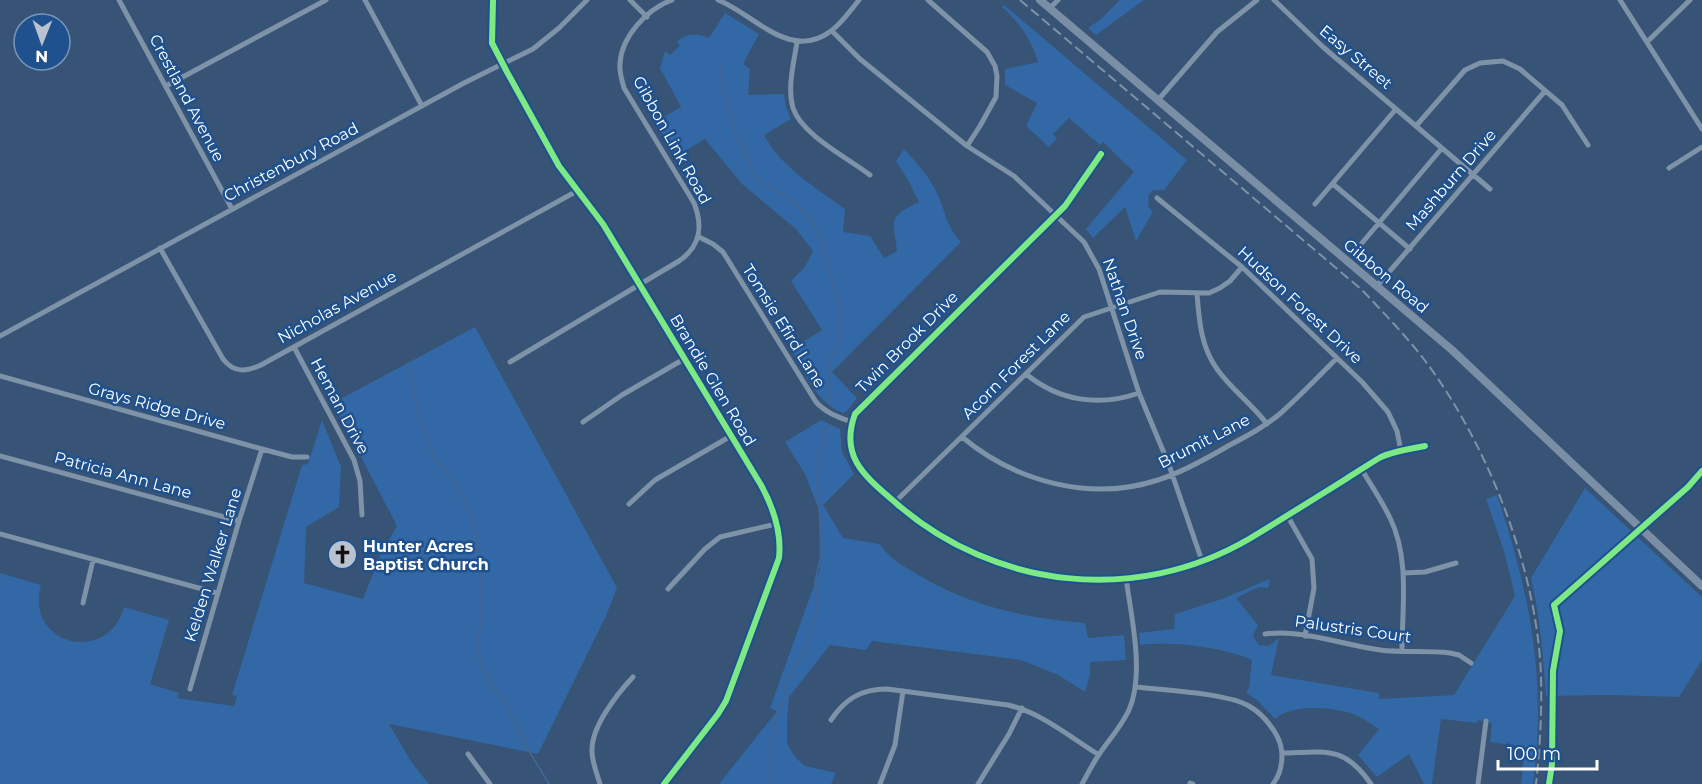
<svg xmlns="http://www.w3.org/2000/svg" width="1702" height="784" font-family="Montserrat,sans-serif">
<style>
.green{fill:#3268a5}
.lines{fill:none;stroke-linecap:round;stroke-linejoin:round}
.stream{stroke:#416590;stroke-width:2}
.minor{stroke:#7e93a8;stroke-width:5}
.secondary{stroke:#7a8ea5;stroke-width:8}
.rail{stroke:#7f92a7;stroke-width:2;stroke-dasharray:10 4.5;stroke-linecap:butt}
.cycleway-casing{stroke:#1e518e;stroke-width:10}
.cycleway{stroke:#7ce984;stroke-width:6}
.labels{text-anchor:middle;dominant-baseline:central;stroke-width:5;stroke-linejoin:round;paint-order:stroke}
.street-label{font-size:16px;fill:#fff;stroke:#1e518e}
.poi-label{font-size:16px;font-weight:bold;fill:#fff;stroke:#1e518e;text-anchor:start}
</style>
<rect width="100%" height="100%" fill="#375375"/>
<path class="green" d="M1120,0H1144L1096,35L1088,28L1101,19Z
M1004,5L1187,160L1164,190H1154L1149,194L1148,206L1153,212L1136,241L1125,207L1093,238L1086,229L1134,172L1103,142L1100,145L1069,118L1053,134L1057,139L1049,147L1026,126L1037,103L1005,85V69L1038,62C1031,39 1020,23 1002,7Z
M725,13L759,34L743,64L750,69L748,95L784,94L786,107L791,119L764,135C782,168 815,187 845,209L843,232L870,236L884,258L897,251C893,217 887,218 919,202L909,182L896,161L904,149C916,162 928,175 936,191C946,211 945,225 961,242L832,372L857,398L847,411L843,413C816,402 805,374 791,349L822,330L791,281L805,267L813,251L796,229L742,184L705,139L676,156L655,122L681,107L660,68L665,51L670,55L680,46L677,41C689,33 696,33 709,38Z
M475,327L617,588L606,616L538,754L389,724L412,763L429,784H0V573L41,585C24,645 108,666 124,607L169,620L150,684L179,693L177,698L234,706L237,696L232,695L302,465L308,464L322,420L341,467L339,507L306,527L304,583L363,599L381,553L397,526L333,403Z
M821,420L840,429L842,452L854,474L823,505L843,538L880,544C890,559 900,564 915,573C972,607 1020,617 1085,623L1088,638L1124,635L1126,660L1090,662V675L1085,692L1058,675L1021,660L872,641L866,650L830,645L789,697L787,719V744L795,757L805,766L836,773L831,784H719L777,711L770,708L820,569L819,510L805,474L785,442Z
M1585,488L1702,597V660L1679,697L1610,695L1546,696C1543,656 1540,617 1531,578Z
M1497,495C1530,593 1547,679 1533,784H1521L1525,747L1490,742L1492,723L1478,720L1477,723L1441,719L1432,784H1424L1409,754L1377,777L1358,755L1379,729C1372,725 1365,719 1358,716C1337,707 1293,703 1275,719L1256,699L1246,693L1249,688L1252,660C1222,647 1172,641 1140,645L1139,633L1174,629L1175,614L1222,599L1270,579L1268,588L1259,587L1236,598L1258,625L1253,636L1259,645L1269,646L1279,638L1271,675L1379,693V699L1454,695L1515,596L1504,551L1486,499Z"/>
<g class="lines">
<path class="stream" d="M720,67L723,89L736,135L748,160L751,170L757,179L788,198L810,216L821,241L839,306V338L831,358L829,387L831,402
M408,363L419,417L433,455L457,486L467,504L474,524L480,571V626L477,647L481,666L490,684L505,702L522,739L549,784
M773,784L770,762L775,721L784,699L788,680L808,643L815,619L817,598L815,581L822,552L817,476L824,430L829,426"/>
<path class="minor" d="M119,0L232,209
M365,0L422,106
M493,0L492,43L507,72L559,166L603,224L761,485C773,507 782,531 779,558L726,701L718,714L664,784
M630,0L647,17
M718,0C754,14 790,62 831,31C842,23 850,11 859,0
M928,0L987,52L995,66L997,76L996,97L980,126L967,146
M1274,0L1323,47L1490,189
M1620,0L1702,129
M1050,8L1058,0
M832,31L860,59L967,146L1014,176L1084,242L1099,269L1139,393L1169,465L1202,561
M797,42C794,62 787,88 793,108C802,135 848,158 870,175
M1647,42L1690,0
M166,86L326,0
M1158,100L1217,32L1257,0
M1416,126L1465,70L1480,63L1503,61L1520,69L1562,105L1588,145
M1101,154L1065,206L855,414C839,458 866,477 897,504C995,589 1136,605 1249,539C1282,519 1314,499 1346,479C1357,472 1369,464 1381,457C1394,451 1410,449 1425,446
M1669,168L1702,147
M1333,184L1410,249
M1157,198L1242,267L1362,382L1388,412L1397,431L1401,451
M1315,204L1396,109
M699,237L713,244L723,252L816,402C826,413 838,417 852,422
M1362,243L1442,148
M160,248L223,359C234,373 246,372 261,365L577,191
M1377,286L1545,91
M1197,294C1199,320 1201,347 1217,369C1231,389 1252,404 1267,424
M0,336L464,83L533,49L559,28L587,0
M294,347L354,460L360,481L362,515
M510,362L679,261C701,246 703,226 694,203L624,88C622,80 619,72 620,64C621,37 647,9 672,0
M1026,374C1059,401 1099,407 1139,393
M0,376L262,449L292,457H307
M583,422L622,395L684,359
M962,437C1016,482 1091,502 1158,480C1183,472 1206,459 1228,446C1247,436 1266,426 1282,412C1301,395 1319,376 1337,358
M0,456L239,521
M1362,470C1371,485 1382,501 1390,518C1410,558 1402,608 1402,651
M895,502L1084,317L1160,292L1209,293L1220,288L1230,281L1242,267
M629,504L655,480L731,436
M1287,515L1312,559L1314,588L1305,636
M0,534L217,593
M1403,573L1425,572L1456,563
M668,589L705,549L720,537L776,524
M83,603L93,560
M1265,634C1303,629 1342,645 1380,650C1403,653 1427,650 1450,653L1459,655L1471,663
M1136,687C1164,690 1226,693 1249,706C1261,713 1271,725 1277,736C1285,751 1283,771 1273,784
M190,689L239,521L262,449
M831,720C845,699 861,689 887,689L1008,705C1042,713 1070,737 1099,755
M1282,753C1325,752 1344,745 1371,784
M468,754L490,784
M1190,783L1193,784
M600,784C597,774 592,762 592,751C591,727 617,694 633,677
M880,784L895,745L903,691
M978,784L1009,734L1022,708
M1082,784C1087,775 1092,765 1098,756C1108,741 1121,727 1129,710C1145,674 1131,616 1126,578
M1478,784L1486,721"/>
<path class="secondary" d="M1040,0L1452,350L1702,586"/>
<path class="rail" d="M1020,0L1362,290C1383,312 1404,334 1423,358C1487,442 1537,569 1541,675C1542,711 1540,748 1536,784"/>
<defs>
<path id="cycleway" d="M493,0L492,43L507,72L559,166L603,224L761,485C773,507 782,531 779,558L726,701L718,714L664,784
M1101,154L1065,206L855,414C839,458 866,477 897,504C995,589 1136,605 1249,539C1282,519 1314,499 1346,479C1357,472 1369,464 1381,457C1394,451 1410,449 1425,446
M1549,784L1552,764L1553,671L1560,631L1554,605L1688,487L1702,471"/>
</defs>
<use href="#cycleway" class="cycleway-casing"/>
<use href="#cycleway" class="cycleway"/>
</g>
<defs>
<symbol id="church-disc" viewBox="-11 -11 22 22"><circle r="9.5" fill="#b9c3cf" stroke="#1e518e"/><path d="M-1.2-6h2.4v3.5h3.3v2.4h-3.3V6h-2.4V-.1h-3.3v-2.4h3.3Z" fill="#111"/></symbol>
</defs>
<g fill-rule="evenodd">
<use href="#church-disc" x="326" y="538" width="33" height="33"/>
</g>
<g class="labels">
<g class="street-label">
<text transform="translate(1356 57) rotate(40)">Easy Street</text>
<text transform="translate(187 98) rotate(62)">Crestland Avenue</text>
<text transform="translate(672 140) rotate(61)">Gibbon Link Road</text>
<text transform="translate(291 162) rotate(-28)">Christenbury Road</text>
<text transform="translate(1451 180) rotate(-49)">Mashburn Drive</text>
<text transform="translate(1386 276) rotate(40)">Gibbon Road</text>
<text transform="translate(1300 305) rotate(43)">Hudson Forest Drive</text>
<text transform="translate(337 307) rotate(-29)">Nicholas Avenue</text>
<text transform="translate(1125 309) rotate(71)">Nathan Drive</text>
<text transform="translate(784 326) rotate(58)">Tomsie Efird Lane</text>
<text transform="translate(907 342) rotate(-45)">Twin Brook Drive</text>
<text transform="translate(1016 365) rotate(-45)">Acorn Forest Lane</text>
<text transform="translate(713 380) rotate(59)">Brandie Glen Road</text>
<text transform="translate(157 406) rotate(15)">Grays Ridge Drive</text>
<text transform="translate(340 406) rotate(62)">Heman Drive</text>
<text transform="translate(1204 441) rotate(-27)">Brumit Lane</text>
<text transform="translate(123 475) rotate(15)">Patricia Ann Lane</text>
<text transform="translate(213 565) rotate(-73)">Kelden Walker Lane</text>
<text transform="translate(1353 629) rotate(8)">Palustris Court</text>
</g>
<g class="poi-label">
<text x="363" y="546">Hunter Acres<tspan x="363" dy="18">Baptist Church</tspan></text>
</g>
</g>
<g transform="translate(42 42) rotate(181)"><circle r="28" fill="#1e518e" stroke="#7897bb" stroke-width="1.5"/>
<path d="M0-4.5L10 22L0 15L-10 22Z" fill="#b9c3cf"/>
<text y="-9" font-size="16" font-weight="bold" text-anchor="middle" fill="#ffffff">N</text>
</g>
<path d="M1498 760v9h99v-9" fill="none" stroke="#ffffff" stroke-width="3"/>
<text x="1507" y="760" font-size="18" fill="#ffffff" stroke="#1e518e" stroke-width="4.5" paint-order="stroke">100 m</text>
</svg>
